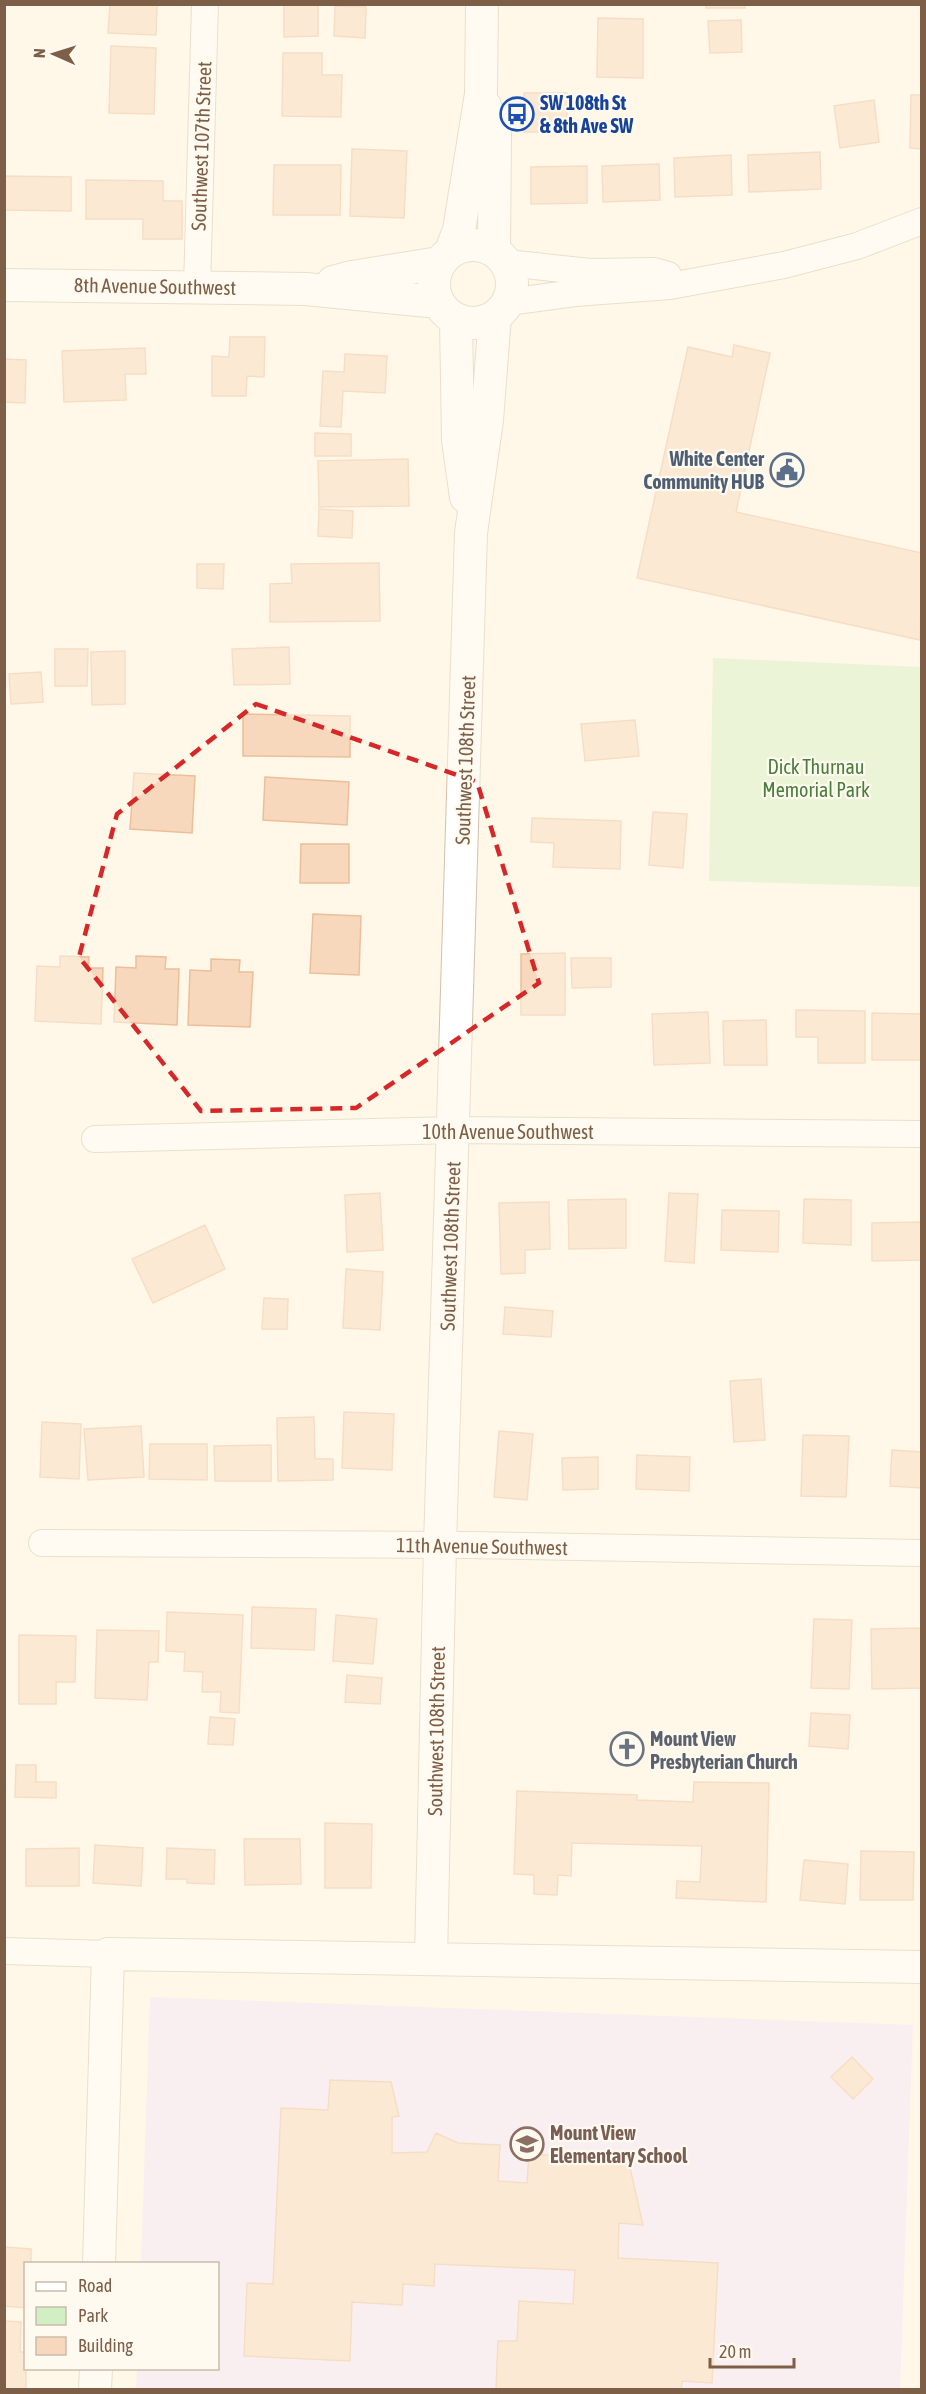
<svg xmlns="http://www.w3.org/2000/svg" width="926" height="2394" font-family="'Asap Condensed',sans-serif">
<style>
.education{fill:#f4e4fb}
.green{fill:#d2efc3}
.building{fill:#f7d8bc;stroke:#ecbf9a;stroke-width:1.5}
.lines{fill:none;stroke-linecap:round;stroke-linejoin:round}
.minor-casing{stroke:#d3c0ab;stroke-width:28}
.tertiary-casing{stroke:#d3c0ab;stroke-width:34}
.minor{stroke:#fff;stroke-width:26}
.tertiary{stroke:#fff;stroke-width:32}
.marked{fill:none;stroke:#d62828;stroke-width:4.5;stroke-dasharray:12 8;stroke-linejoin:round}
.labels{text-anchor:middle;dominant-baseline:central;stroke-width:4.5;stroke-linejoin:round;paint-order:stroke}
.transit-label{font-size:20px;font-weight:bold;fill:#164399;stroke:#fffaf0;text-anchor:start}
.street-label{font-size:20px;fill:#7d5e47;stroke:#fffaf0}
.service-label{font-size:20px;font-weight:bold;fill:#4e5e75;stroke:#fffaf0;text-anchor:end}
.park-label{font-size:20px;fill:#4a7e3c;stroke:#fffaf0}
.worship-label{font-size:20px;font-weight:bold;fill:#5b616d;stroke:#fffaf0;text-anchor:start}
.education-label{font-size:20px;font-weight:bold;fill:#785e54;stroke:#fffaf0;text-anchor:start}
</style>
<rect width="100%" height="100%" fill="#fff7e7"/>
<path class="education" d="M150,1997L913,2025L900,2389L136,2390L137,2369L218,2368V2264L141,2263Z"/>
<path class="green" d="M713,658L921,667V887L709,881Z"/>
<path class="building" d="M110,4H157L156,35L108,33Z
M284,4H318V36L284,37Z
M706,4H745V8H706Z
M335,6L366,7L365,38L334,36Z
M598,18L643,19V78L597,77Z
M741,20L742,52L710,53L708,21Z
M111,46L156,48L154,114L109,113Z
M283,53H322V75H342L341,117L282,116Z
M524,93H567V132H524Z
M911,95H922V149L910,148Z
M874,100L879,142L840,148L834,106Z
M352,149L407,151L404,218L350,216Z
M820,152L821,189L749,192L748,155Z
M731,155L732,195L675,197L674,158Z
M659,164L660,200L603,202L602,166Z
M274,165H341L340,215H273Z
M587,166V203L531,204V167Z
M4,176L71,177V211L4,210Z
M86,180L163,181V201H182V239H143V219H86Z
M230,337H265L264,377L247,376L246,396H212V356L229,357Z
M734,345L770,353L736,512L922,553L920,640L637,578L688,347L732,357Z
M145,348L146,374H125L126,400L64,402L62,351Z
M345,354L387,356L385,393L343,391L341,427L320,426L323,371L344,372Z
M4,359L26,360L25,403L4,402Z
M315,433L351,434V456H315Z
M408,459L409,506L319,507L318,461Z
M319,509L353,511L352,538L318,536Z
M379,563L380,621L270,622V584L292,583L291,564Z
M197,564H224L223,589L197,588Z
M289,647L290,684L234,685L232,649Z
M55,649H88L87,686H55Z
M125,651V704L92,705L91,652Z
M41,672L43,702L11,704L9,674Z
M243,714L350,716V757L243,756Z
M635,720L639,756L585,761L581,724Z
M134,773L195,776L192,833L130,829Z
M265,777L349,782L347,825L263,820Z
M653,812L687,814L683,868L649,865Z
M532,818L621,821L620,869L553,867L554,843L531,842Z
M301,844H349V883H300Z
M313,914L361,916L359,975L310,973Z
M565,953V1015H521V954Z
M60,956L89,957L88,968H103L101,1024L35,1021L37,966L60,967Z
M136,956L166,957L165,969H179L177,1025L114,1022L116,967L136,968Z
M571,958H611V987L572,988Z
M211,959L240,960L239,972H253L250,1027L188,1025L190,970L211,971Z
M796,1010L865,1011V1063H818V1037H796Z
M708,1012L710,1063L654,1065L652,1014Z
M872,1013L922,1014V1060H872Z
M766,1020L767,1065H724L723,1021Z
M380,1193L383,1250L347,1252L345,1195Z
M669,1193L698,1194L694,1263L665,1261Z
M626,1199V1248L569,1249L568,1200Z
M804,1199L851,1200V1245L803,1243Z
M549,1202L550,1249L525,1250V1273L501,1274L499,1203Z
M722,1210L779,1211L778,1252L721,1250Z
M922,1222V1260L872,1261V1223Z
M205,1225L225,1269L153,1303L132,1259Z
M346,1269L383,1272L380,1330L343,1328Z
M264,1298L288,1299L287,1329H262Z
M505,1307L553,1311L551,1337L503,1334Z
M761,1379L765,1440L734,1442L730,1381Z
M344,1412L394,1414L392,1470L342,1468Z
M314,1417L315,1459H333V1480L278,1481L277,1418Z
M42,1422L81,1424L79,1479L40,1477Z
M141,1426L144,1477L88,1480L84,1429Z
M499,1431L533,1434L527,1500L494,1497Z
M803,1435L849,1436L846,1497L801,1496Z
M150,1444H207V1480L149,1479Z
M271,1445V1481H215L214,1446Z
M892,1450L922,1452V1488L890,1486Z
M637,1455L690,1457L689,1491L636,1489Z
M598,1457V1489L563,1490L562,1458Z
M252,1607L316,1609L314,1650L251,1648Z
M167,1612L243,1615L239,1713L220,1712L221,1692H202L203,1672L184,1671L185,1652L166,1651Z
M336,1615L377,1619L373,1664L333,1661Z
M814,1619L852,1620L849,1689L811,1688Z
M922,1628V1688L872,1689L871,1629Z
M97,1630L159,1631L158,1662H149L147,1700L95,1698Z
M19,1635L76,1636L75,1682H56V1704H19Z
M347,1675L382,1678L380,1704L345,1702Z
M811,1713L850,1715L848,1749L809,1746Z
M210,1717L235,1719L233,1745L208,1744Z
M16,1765H36V1782H56V1798L15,1797Z
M694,1782L769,1783L766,1902L676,1898L677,1881L700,1882L702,1846L572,1843L571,1876L558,1875L557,1895L534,1894V1875L514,1874L517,1791L637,1795V1800L693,1802Z
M325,1823L372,1824L371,1888H325Z
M244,1839H300L301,1884L245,1885Z
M95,1845L143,1848L141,1886L93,1883Z
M79,1848V1886H26V1849Z
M167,1848L215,1850L214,1884L187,1883V1879H166Z
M861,1851L914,1852L913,1900H860Z
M804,1860L848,1864L845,1904L800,1900Z
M852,2057L873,2079L853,2099L831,2077Z
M330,2080L391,2082L399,2116L392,2117V2153L427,2152L436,2133L458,2143L500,2145L498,2181L527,2183L529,2154L628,2159L643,2225L619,2223L618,2258L718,2263L712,2383L682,2381L681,2390H496L498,2341H517L519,2301L573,2304L575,2270L435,2264L434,2286L403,2284L402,2305L352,2302L350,2361L244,2356L247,2283L273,2284L281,2108L328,2110Z
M4,2247L31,2249V2264H26V2308L4,2306Z
M4,2321L21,2322L20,2352H26V2390H4Z"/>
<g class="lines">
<defs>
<path id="minor" d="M507,263L590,272L654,271L668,275
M197,287L205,4
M508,302L575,293L670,286L784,265L857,246L922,221
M95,1139L454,1130L922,1134
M42,1543L470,1545L922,1553
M4,1951L108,1954"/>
<path id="tertiary" d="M485,106L495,134L494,250
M434 284a39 39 0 1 1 78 0a39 39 0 1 1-78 0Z
M451,251L459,230L481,94L482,4
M333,282L352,277L439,263
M4,285L306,289L438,302
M456,320L458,440L466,497
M431,1958L440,1545L471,533L487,420L495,316
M99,2264L108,1954L922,1967
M95,2390L96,2368"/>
</defs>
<use href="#minor" class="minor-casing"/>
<use href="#tertiary" class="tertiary-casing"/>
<use href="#minor" class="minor"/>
<use href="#tertiary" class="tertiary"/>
</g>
<path d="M0 0H926V2394H0ZM256,704L477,782L539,983L356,1108L201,1111L79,957L117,814Z" fill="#fff7e7" fill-opacity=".55" fill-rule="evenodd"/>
<path class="marked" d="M256,704L477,782L539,983L356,1108L201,1111L79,957L117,814Z"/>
<defs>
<symbol id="bus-ring" viewBox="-11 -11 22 22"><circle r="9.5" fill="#fffaf0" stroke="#1a4fb4" stroke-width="1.5"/><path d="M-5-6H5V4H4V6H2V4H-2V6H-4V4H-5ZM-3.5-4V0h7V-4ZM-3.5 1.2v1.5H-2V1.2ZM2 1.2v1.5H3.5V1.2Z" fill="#1a4fb4"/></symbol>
<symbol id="civic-ring" viewBox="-11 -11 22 22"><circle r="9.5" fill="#fffaf0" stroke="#5c6f8a" stroke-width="1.5"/><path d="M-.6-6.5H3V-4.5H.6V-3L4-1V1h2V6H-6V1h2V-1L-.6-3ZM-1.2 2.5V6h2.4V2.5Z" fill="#5c6f8a"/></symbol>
<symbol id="church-ring" viewBox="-11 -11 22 22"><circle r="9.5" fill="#fffaf0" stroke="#6b7280" stroke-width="1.5"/><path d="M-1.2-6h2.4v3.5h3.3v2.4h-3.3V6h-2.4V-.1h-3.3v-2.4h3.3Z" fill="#6b7280"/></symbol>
<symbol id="school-ring" viewBox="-11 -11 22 22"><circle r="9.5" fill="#fffaf0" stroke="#8d6e63" stroke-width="1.5"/><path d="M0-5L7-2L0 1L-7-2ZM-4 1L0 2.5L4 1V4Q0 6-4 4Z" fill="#8d6e63"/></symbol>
</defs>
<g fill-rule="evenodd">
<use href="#bus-ring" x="498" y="95" width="38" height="38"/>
<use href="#civic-ring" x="768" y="451" width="38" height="38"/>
<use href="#church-ring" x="608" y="1730" width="38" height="38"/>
<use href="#school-ring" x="508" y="2125" width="38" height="38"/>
</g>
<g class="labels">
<g class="transit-label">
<text x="540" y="102">SW 108th St<tspan x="540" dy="23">&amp; 8th Ave SW</tspan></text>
</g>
<g class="street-label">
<text transform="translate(201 146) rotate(-88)">Southwest 107th Street</text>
<text transform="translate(155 286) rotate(1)">8th Avenue Southwest</text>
<text transform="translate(465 760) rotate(-88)">Southwest 108th Street</text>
<text x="508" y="1131">10th Avenue Southwest</text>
<text transform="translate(450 1246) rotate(-88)">Southwest 108th Street</text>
<text transform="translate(482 1546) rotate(1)">11th Avenue Southwest</text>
<text transform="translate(436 1731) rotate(-89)">Southwest 108th Street</text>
</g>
<g class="service-label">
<text x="764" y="458">White Center<tspan x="764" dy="23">Community HUB</tspan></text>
</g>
<g class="park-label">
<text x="816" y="766">Dick Thurnau<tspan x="816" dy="23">Memorial Park</tspan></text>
</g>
<g class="worship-label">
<text x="650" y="1738">Mount View<tspan x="650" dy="23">Presbyterian Church</tspan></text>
</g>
<g class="education-label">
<text x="550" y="2132">Mount View<tspan x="550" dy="23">Elementary School</tspan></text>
</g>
</g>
<rect width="926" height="2394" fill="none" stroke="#7d5e47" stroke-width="12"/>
<rect x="24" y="2262" width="195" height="108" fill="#fffaf0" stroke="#cbbcac" stroke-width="1.5"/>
<rect x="36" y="2282" width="30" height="9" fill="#ffffff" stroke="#cbbcac" stroke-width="1.5"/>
<text x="78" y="2292" font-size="18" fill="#7d5e47">Road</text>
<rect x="36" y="2307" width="30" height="18" fill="#d2efc3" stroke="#cbbcac" stroke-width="1.5"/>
<text x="78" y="2322" font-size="18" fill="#7d5e47">Park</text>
<rect x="36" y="2337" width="30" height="18" fill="#f7d8bc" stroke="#cbbcac" stroke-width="1.5"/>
<text x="78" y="2352" font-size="18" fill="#7d5e47">Building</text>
<g transform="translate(54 54) rotate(273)" stroke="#fffaf0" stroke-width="4.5" paint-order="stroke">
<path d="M0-4.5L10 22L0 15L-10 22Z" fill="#7d5e47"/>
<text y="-9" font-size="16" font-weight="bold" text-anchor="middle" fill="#7d5e47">N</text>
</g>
<path d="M710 2358v9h84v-9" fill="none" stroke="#7d5e47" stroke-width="3"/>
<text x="719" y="2358" font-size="18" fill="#7d5e47" stroke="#fffaf0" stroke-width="4.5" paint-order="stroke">20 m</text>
</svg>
